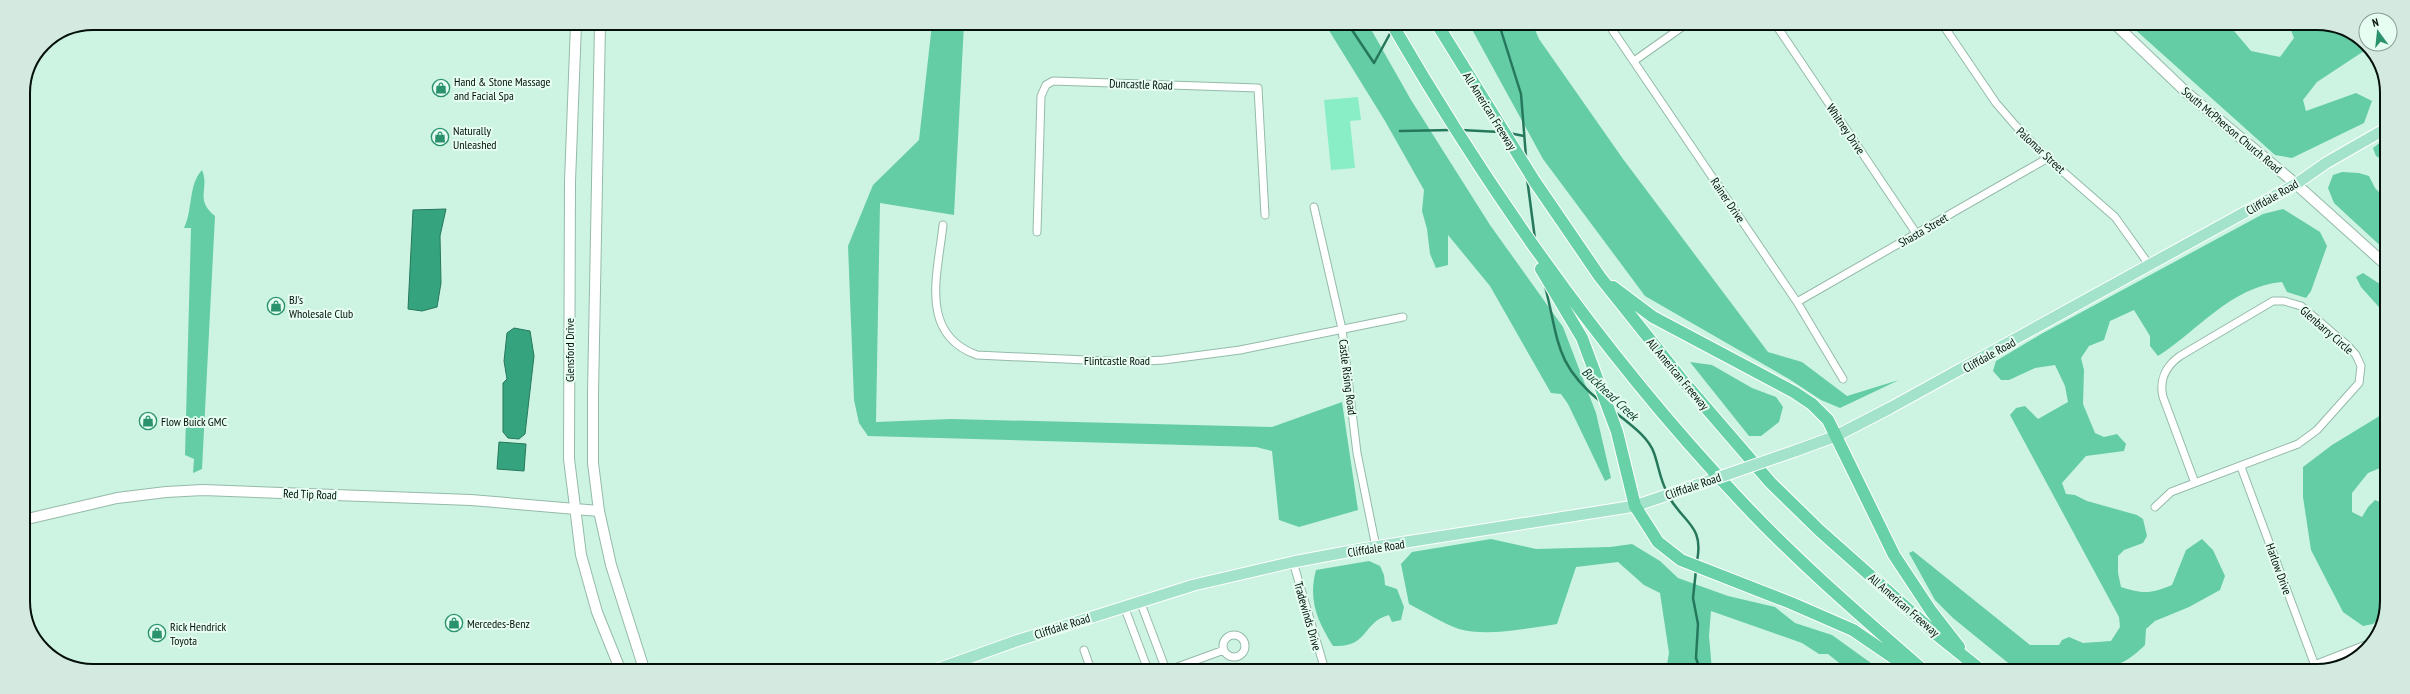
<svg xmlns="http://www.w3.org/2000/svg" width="2410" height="694" font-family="'PT Sans Narrow',sans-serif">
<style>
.green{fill:#89eec5}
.forest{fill:#64cda5}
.water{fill:#35a47e;stroke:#26785c}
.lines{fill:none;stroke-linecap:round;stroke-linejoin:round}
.stream{stroke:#26785c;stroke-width:2.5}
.street-casing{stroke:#95baa9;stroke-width:9}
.secondary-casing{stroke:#95baa9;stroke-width:12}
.primary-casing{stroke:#fff;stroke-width:13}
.highway-casing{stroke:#fff;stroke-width:14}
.street{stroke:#fff;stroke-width:7}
.secondary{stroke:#fff;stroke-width:10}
.primary{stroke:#a4e3cb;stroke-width:11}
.highway{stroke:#68d1a8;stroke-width:12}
.primary-bridge-casing{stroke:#fff;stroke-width:13;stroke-linecap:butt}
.primary-bridge{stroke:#a4e3cb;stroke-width:11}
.labels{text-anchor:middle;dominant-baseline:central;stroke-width:4;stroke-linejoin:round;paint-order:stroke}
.poi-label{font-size:12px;fill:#04100b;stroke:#e6fdf2;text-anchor:start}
.street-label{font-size:12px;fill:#04100b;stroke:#e6fdf2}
.water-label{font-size:13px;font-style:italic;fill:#144232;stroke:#e6fdf2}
.rim{fill:none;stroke:#04100b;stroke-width:2}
</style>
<rect width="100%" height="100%" fill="#cdf4e2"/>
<path class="green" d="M1358,97L1361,120L1350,121L1355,168L1331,170L1324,100Z"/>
<path class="forest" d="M932,24H964L954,215L880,203L876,422L951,419L1272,427L1342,402L1358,510L1299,527L1279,520L1272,451L1256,447L868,436L859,423L854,400L848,246L873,185L919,140Z
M1325,24H1368L1411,100L1490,225L1563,327L1596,413L1611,478L1605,481L1568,404L1561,394L1551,393L1490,286L1448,235V265L1436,268L1430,254L1427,229L1422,211L1424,190L1385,121Z
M1469,24L1533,25L1539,39L1623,159L1768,352L1802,362L1847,396L1899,380L1840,408L1821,400L1789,379L1645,296L1543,159Z
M2130,25H2229L2251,51L2280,57L2294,38L2289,25H2326L2333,32L2341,29L2365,44L2364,51L2317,82L2303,100L2306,111L2356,93L2372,101L2364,123L2292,158L2275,155Z
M2387,137V162L2376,156L2373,148Z
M202,170C210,189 194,199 215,216L202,469L193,473L194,459L185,455L191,228H184C193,210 188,185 202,170Z
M2342,172L2359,173L2369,176L2375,188L2386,199V251L2334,203L2328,188L2333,175Z
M2283,209L2320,232L2327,246L2311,291L2306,298L2287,292L2282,282C2230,287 2199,330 2158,356L2150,346V336L2134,310L2110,321L2104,340L2089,346L2081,358L2084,370L2083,404L2095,433L2104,437L2117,434L2126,444L2124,451L2086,456L2062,483L2066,494L2075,495L2087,501L2137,515L2143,519L2147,536L2143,543L2124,550L2118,556V573L2121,587C2143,594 2151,594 2172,585L2186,550L2202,539L2213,550L2225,576L2220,590L2189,607L2155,621L2146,629L2145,645C2130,660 2122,663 2102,671H2018L1953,618L1935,600L1909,553L1913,551L2030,645H2059L2062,640L2069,637L2083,643L2111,641L2120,627L2119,617L2010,415L2016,408L2025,406L2038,419L2068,402L2065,386L2055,365L2035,368L2009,380H2001L1993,371L1996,361L2043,333L2263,214Z
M2363,273L2386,288V315L2361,287L2356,277Z
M1690,362L1712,365L1752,388L1776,397L1783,407L1779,422L1761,436H1749Z
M2386,412L2385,466L2368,473L2352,493V512L2362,517L2368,507L2375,500L2385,504V613L2373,624L2363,626L2343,612L2311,550L2303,497V467L2332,445Z
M1491,539L1536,549L1610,547L1632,544L1660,561L1678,578L1728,596L1775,607L1795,623L1832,635L1882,671H1849L1828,654H1819L1802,643L1711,611L1709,636L1712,670H1666L1669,653L1660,593L1644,585L1618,562L1576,567L1557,624C1529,628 1487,637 1459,629C1442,623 1425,612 1409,604L1401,564L1412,552Z
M1369,561L1380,566L1384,575L1385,585L1397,589L1404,607L1401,620L1392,622L1389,615C1362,622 1369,648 1333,646C1317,620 1308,600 1316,570Z"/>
<path class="water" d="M446,209L440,236L441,283L437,307L422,311L408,309L413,210Z
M514,328L530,331L534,356L525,434L519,439L508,438L503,432V383L507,379L504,361L507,333Z
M499,442L526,444L524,471L497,469Z"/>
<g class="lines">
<path class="stream" d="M1348,24L1374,63L1392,30
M1499,24L1521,94L1526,157
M1461,130L1500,132
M1400,131L1452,130
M1509,133L1524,136
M1527,178L1535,239
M1545,286C1559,340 1554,364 1601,402
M1615,412C1628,423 1648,436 1654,453C1659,467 1660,480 1667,492
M1669,497C1685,524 1704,526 1697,561
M1696,570L1693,598L1698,624L1696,658L1700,670"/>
<defs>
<path id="street" d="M1609,25L1797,302L1843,379
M1776,25L1916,233
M1943,25L1996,103L2015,125L2044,155L2115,217L2150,266
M1634,61L1685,25
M1314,207L1342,329L1357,453L1376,547
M943,225C938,273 918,334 977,355L1128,362L1164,360L1240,350L1403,317
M1037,232L1041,96L1046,85L1053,81L1258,88L1265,215
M1797,302L2048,158
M2241,467L2317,671
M2155,507L2171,492L2298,444L2317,430L2359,383L2361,366L2356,355L2348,346L2301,306L2284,301H2273L2180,356C2166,366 2159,380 2163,397L2195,483
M1293,562L1325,670
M1140,601L1166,670
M1124,606L1148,670
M1223 646a11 11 0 1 1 22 0a11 11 0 1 1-22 0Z
M1084,650L1091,670
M1169,670L1224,650
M2299,671L2368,644"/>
<path id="secondary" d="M576,24L570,181L569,459L581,555L597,612L620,669
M600,24L593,394V463L599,511L611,565L644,669
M2116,25L2187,93L2296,184L2386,265
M23,520L117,498L166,492L203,490L471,500L599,511"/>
<path id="primary" d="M1795,451L1836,436L1890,408L2296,184L2326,163L2387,128
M935,670L1016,641L1194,585L1293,562L1362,549L1635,506L1717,478"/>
<path id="highway" d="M1392,24C1491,195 1605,357 1741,501C1798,562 1861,616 1924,671
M1437,24L1535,182L1600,277L1683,381L1770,482L1819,530L1936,634L1982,671
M1541,269L1582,338L1617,432L1635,506L1658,542L1681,560L1791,603L1853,630L1913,671
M1613,287L1653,317L1794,392L1812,404L1828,420L1894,555L1931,611L1959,647"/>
</defs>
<use href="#street" class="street-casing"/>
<use href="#secondary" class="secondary-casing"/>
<use href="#primary" class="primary-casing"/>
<use href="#highway" class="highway-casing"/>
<use href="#street" class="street"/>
<use href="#secondary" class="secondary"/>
<use href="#primary" class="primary"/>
<use href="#highway" class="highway"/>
<defs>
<path id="primary-bridge" d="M1717,478L1795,451"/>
</defs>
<use href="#primary-bridge" class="primary-bridge-casing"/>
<use href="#primary-bridge" class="primary-bridge"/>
</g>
<defs>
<symbol id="shop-ring" viewBox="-11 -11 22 22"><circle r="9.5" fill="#e6fdf2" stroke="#2b926e" stroke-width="1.5"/><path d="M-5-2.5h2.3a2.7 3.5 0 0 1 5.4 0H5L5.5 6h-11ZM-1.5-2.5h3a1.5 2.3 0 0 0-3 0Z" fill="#2b926e"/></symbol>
</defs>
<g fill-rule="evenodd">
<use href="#shop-ring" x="431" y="78" width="20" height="20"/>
<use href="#shop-ring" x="430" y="127" width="20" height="20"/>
<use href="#shop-ring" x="266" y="296" width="20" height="20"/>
<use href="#shop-ring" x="138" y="411" width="20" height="20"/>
<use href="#shop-ring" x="444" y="613" width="20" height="20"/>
<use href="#shop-ring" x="147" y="623" width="20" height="20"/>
</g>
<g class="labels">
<g class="poi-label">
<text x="454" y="81">Hand &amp; Stone Massage<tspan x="454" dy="14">and Facial Spa</tspan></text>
<text x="453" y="130">Naturally<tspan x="453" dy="14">Unleashed</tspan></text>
<text x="289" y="299">BJ's<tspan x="289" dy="14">Wholesale Club</tspan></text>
<text x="161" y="421">Flow Buick GMC</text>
<text x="467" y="623">Mercedes-Benz</text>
<text x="170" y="626">Rick Hendrick<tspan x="170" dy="14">Toyota</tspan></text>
</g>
<g class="street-label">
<text transform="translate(1141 84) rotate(2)">Duncastle Road</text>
<text transform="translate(1490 111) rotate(58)">All American Freeway</text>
<text transform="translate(1846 129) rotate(56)">Whitney Drive</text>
<text transform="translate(2232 130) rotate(40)">South McPherson Church Road</text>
<text transform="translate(2041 150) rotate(43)">Palomar Street</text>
<text transform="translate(2272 197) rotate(-30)">Cliffdale Road</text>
<text transform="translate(1728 200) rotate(56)">Rainer Drive</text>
<text transform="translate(1923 230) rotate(-30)">Shasta Street</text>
<text transform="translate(2327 330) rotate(41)">Glenbarry Circle</text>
<text transform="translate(569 350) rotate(-90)">Glensford Drive</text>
<text transform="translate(1989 355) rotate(-29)">Cliffdale Road</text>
<text x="1117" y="360">Flintcastle Road</text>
<text transform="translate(1678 374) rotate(50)">All American Freeway</text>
<text transform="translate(1348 377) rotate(83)">Castle Rising Road</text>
<text transform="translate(1693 486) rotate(-19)">Cliffdale Road</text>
<text transform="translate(310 494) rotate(2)">Red Tip Road</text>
<text transform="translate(1376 548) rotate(-9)">Cliffdale Road</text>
<text transform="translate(2279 569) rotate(70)">Harlow Drive</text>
<text transform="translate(1904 605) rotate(41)">All American Freeway</text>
<text transform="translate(1308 616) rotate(74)">Tradewinds Drive</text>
<text transform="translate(1062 626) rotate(-18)">Cliffdale Road</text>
</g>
<g class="water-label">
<text transform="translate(1610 394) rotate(43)">Buckhead Creek</text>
</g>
</g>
<path d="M0 0H2410V694H0ZM93 30H2317A63 63 0 0 1 2380 93V601A63 63 0 0 1 2317 664H93A63 63 0 0 1 30 601V93A63 63 0 0 1 93 30Z" fill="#d4eae0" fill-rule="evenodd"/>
<path class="rim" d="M93 30H2317A63 63 0 0 1 2380 93V601A63 63 0 0 1 2317 664H93A63 63 0 0 1 30 601V93A63 63 0 0 1 93 30Z"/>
<g transform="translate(2378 32) rotate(345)"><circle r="19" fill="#e6fdf2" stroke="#8c9e96"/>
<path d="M0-3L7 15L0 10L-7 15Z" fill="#2b926e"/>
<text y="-6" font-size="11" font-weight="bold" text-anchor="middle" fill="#04100b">N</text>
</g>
</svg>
